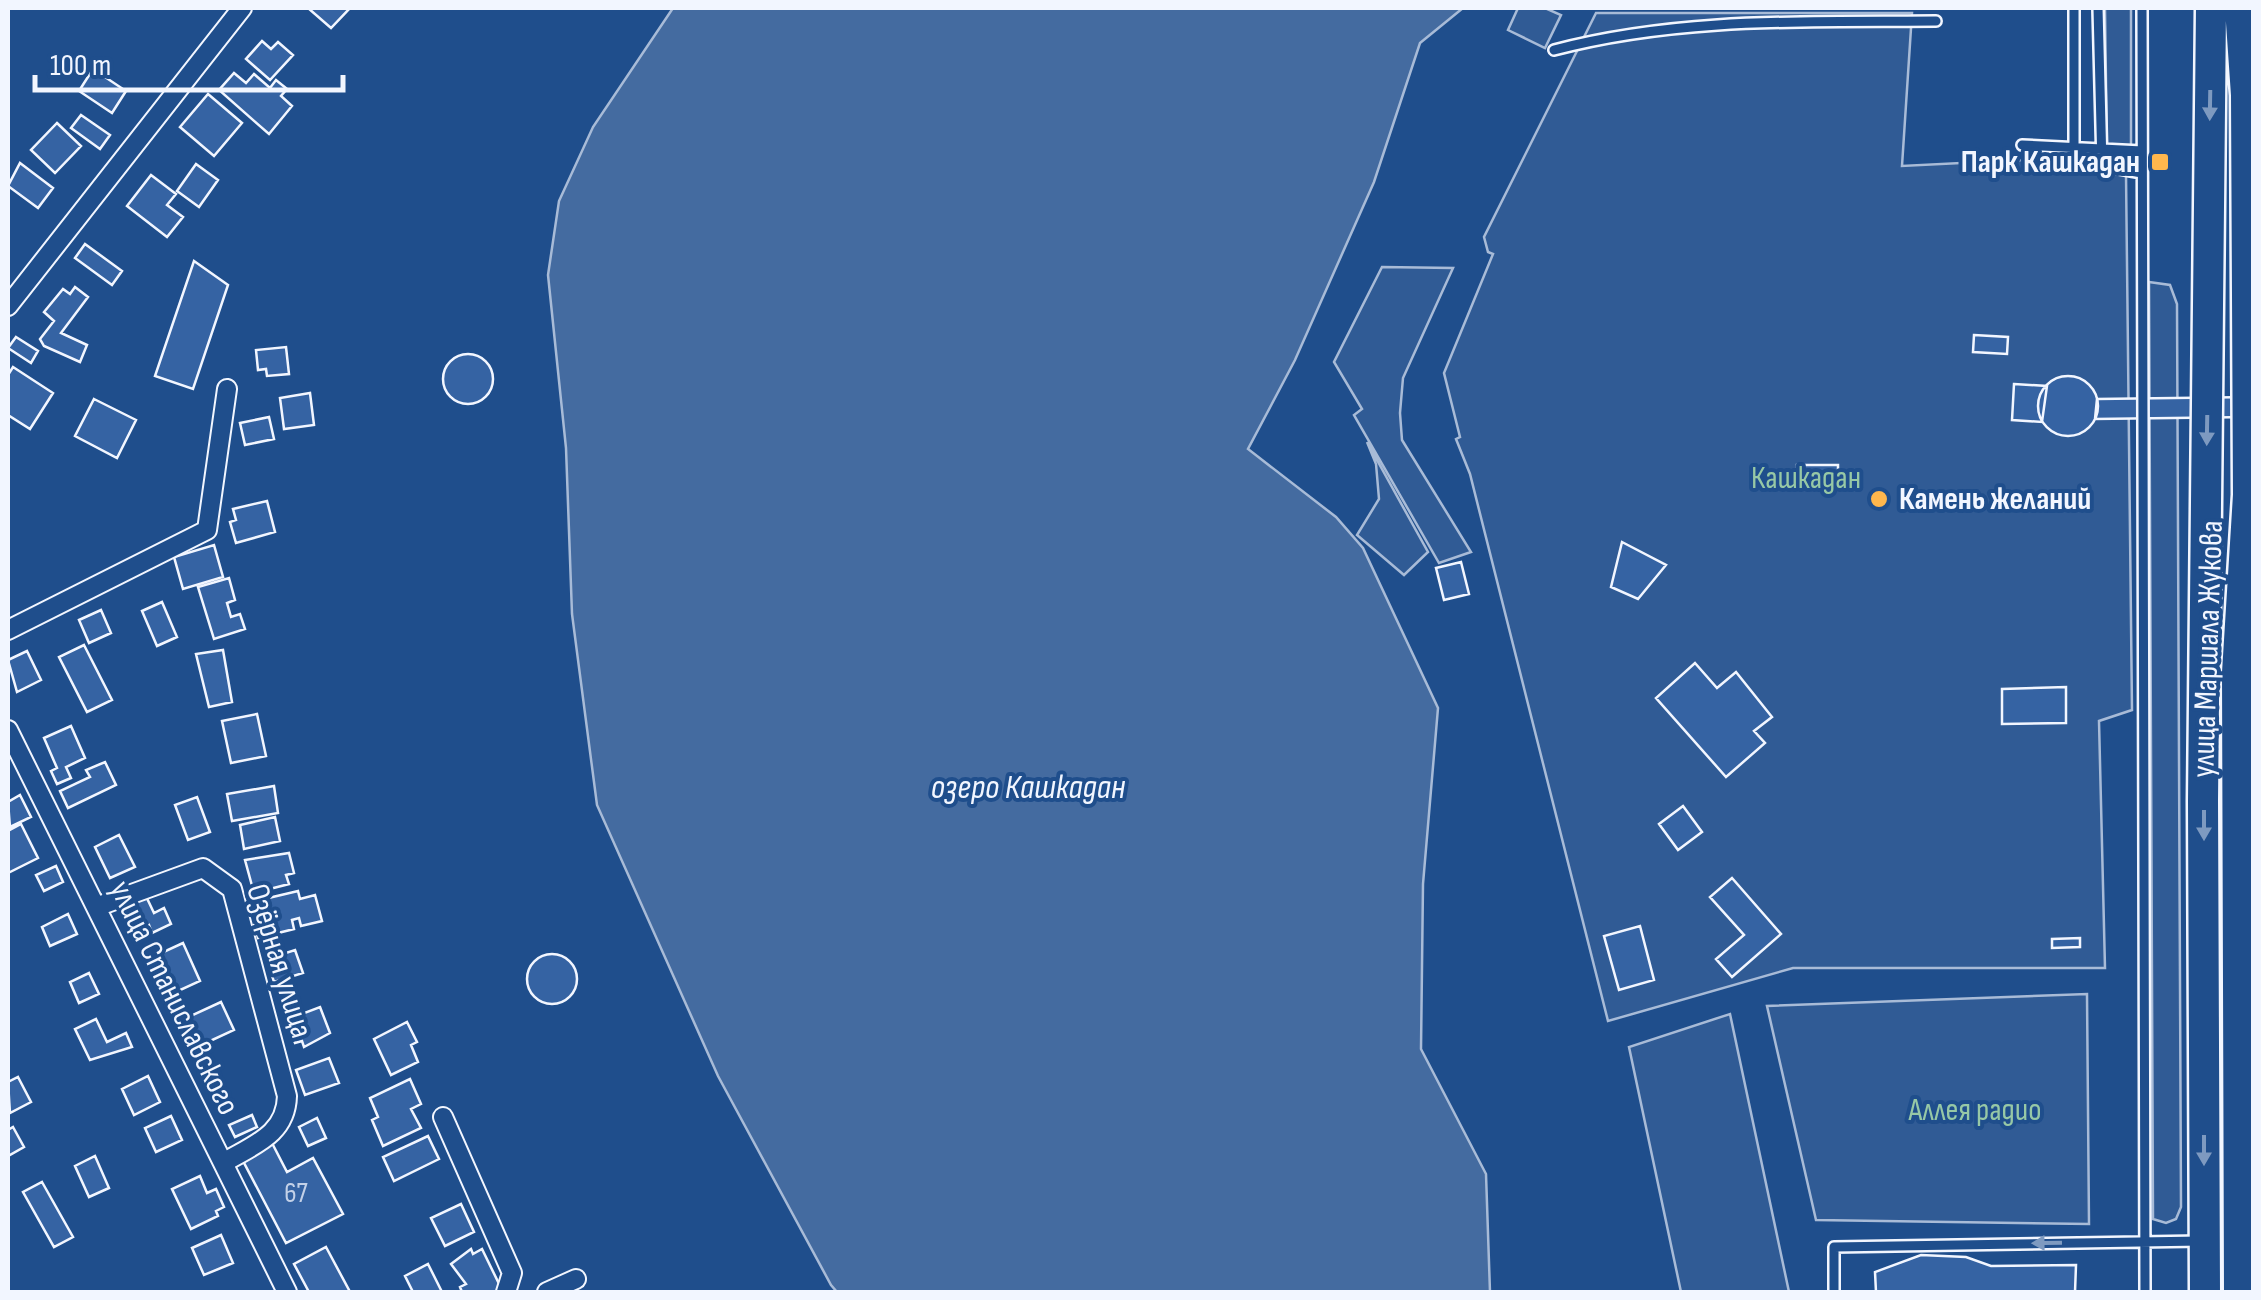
<svg xmlns="http://www.w3.org/2000/svg" width="2261" height="1300" font-family="'Sofia Sans Condensed',sans-serif">
<style>
.built{fill:#305b95;stroke:#a8bbd7;stroke-width:2.5}
.water{fill:#446ba0;stroke:#a8bbd7;stroke-width:2.5}
.building{fill:#3563a3;stroke:#f2f6ff;stroke-width:2.5}
.lines{fill:none;stroke-linecap:round;stroke-linejoin:round}
.lane-casing{stroke:#f2f6ff;stroke-width:14}
.street-casing{stroke:#f2f6ff;stroke-width:22}
.primary-casing{stroke:#f2f6ff;stroke-width:35}
.lane{stroke:#1f4e8c;stroke-width:9}
.street{stroke:#1f4e8c;stroke-width:18}
.primary{stroke:#1f4e8c;stroke-width:30}
.oneway{fill:#7e9ac0}
.poi-dot{fill:#ffb74d;stroke:#1f4e8c;stroke-width:4}
.labels{text-anchor:middle;dominant-baseline:central;stroke-width:8;stroke-linejoin:round;paint-order:stroke}
.number-label{font-size:28px;fill:#c3d1e8}
.poi-label{font-size:32px;font-weight:bold;fill:#f2f6ff;stroke:#1f4e8c;text-anchor:end}
.park-label{font-size:32px;fill:#97c8a6;stroke:#1f4e8c}
.street-label{font-size:32px;fill:#f2f6ff;stroke:#1f4e8c}
.water-label{font-size:35px;font-style:italic;fill:#f2f6ff;stroke:#1f4e8c}
</style>
<rect width="100%" height="100%" fill="#1f4e8c"/>
<path class="built" d="M1518,8H1545L1561,15L1545,48L1508,30Z
M2105,8H2131V158L2120,166L2107,159Z
M1596,13H1912L1902,166L2021,160L2126,174L2132,710L2099,721L2105,968H1793L1608,1021L1470,474L1456,439L1460,437L1444,373L1493,254L1488,252L1484,237Z
M1382,267L1453,268L1403,378L1400,413L1402,440L1471,552L1439,563L1354,415L1362,409L1334,362Z
M2149,282L2170,285L2177,304L2181,1207L2176,1219L2166,1223L2153,1219Z
M1367,442L1428,552L1404,575L1357,535L1379,499L1376,464Z
M2087,994L2089,1224L1816,1220L1767,1006Z
M1730,1014L1789,1292H1681L1629,1047Z"/>
<path class="water" d="M673,8H1463L1420,43L1374,182L1295,360L1248,449L1336,517L1363,548L1438,708L1423,884L1421,1049L1486,1174L1490,1292H837L831,1285L718,1076L597,805L572,614L566,448L548,275L559,201L593,127Z"/>
<path class="building" d="M308,8H347L349,9L331,28Z
M262,41L271,49L278,42L293,55L270,80L246,59Z
M93,69L126,91L112,113L79,91Z
M234,73L246,83L254,74L270,88L276,80L287,89L281,96L292,106L269,134L219,90Z
M208,94L242,123L214,156L180,127Z
M81,115L110,135L100,149L71,128Z
M57,123L81,146L55,173L31,150Z
M20,163L53,188L38,208L8,186Z
M196,164L218,180L199,207L177,191Z
M151,175L176,194L167,205L183,217L167,237L127,206Z
M85,244L122,271L112,285L75,258Z
M194,261L228,285L193,389L155,376Z
M75,287L88,297L61,333L87,345L80,362L44,346L40,339L54,321L44,312L63,289L70,294Z
M1974,335L2008,337L2007,354L1973,352Z
M16,337L38,351L31,363L8,348Z
M286,347L289,374L267,376L266,369L258,370L256,350Z
M443 379a25 25 0 1 1 50 0a25 25 0 1 1-50 0Z
M13,367L53,393L30,429L8,415V375Z
M2038 406a30 30 0 1 1 60 0a30 30 0 1 1-60 0Z
M2014,384L2047,386L2042,422L2012,420Z
M310,393L314,425L284,429L280,398Z
M2251,397L2250,417L2095,419L2097,399Z
M94,399L136,420L117,458L75,436Z
M269,417L274,439L245,445L240,423Z
M1797,465H1838V479L1797,478Z
M267,501L275,532L236,543L230,522L236,520L233,509Z
M1622,542L1666,565L1638,599L1611,587Z
M214,545L223,577L183,589L174,557Z
M1461,562L1469,594L1444,600L1436,568Z
M229,578L235,600L227,603L231,617L240,614L245,629L214,639L198,587Z
M162,602L177,637L157,646L142,611Z
M101,610L111,633L89,643L79,620Z
M84,645L112,700L87,712L59,657Z
M223,650L232,702L209,707L196,654Z
M27,651L41,680L17,692L8,660Z
M1695,663L1717,688L1736,672L1772,717L1754,731L1765,743L1726,777L1656,698Z
M2066,687V723L2002,724V689Z
M257,714L266,756L231,763L222,721Z
M71,726L85,758L66,767L71,778L57,784L51,771L57,768L44,738Z
M105,762L116,785L68,808L60,791L90,777L86,770Z
M274,786L278,813L232,821L227,794Z
M20,795L31,817L10,827L8,802Z
M197,797L210,832L188,840L175,805Z
M1683,806L1702,832L1678,850L1659,824Z
M275,817L280,841L244,849L240,825Z
M21,824L38,858L8,873V831Z
M119,835L135,867L110,878L95,847Z
M289,853L294,873L286,875L289,884L254,893L245,860Z
M56,866L63,882L44,891L36,875Z
M1732,878L1781,934L1732,977L1716,959L1744,935L1710,897Z
M298,891L300,899L315,895L322,921L301,926L299,918L292,920L294,929L258,938L254,925L266,922L260,900Z
M144,892L154,913L164,908L171,924L152,933L149,925L134,932L120,903Z
M68,914L77,934L50,946L42,927Z
M1640,926L1654,980L1619,990L1604,936Z
M2080,938V947L2052,948V939Z
M183,943L200,981L165,997L148,959Z
M295,950L303,973L274,982L267,959Z
M527 979a25 25 0 1 1 50 0a25 25 0 1 1-50 0Z
M89,973L99,994L79,1003L70,982Z
M221,1002L234,1030L195,1048L182,1020Z
M320,1007L330,1033L304,1047L302,1041L295,1043L286,1020Z
M96,1019L107,1042L126,1033L132,1047L90,1060L75,1029Z
M407,1022L417,1042L411,1045L418,1062L391,1075L374,1039Z
M329,1058L339,1083L305,1095L296,1070Z
M148,1076L160,1102L134,1115L122,1089Z
M18,1077L31,1102L10,1113L8,1082Z
M410,1079L421,1104L411,1109L421,1128L383,1146L372,1120L378,1117L370,1098Z
M252,1115L257,1127L235,1137L229,1125Z
M171,1116L182,1140L156,1152L145,1128Z
M317,1118L326,1138L308,1146L299,1127Z
M13,1127L24,1147L8,1156V1130Z
M428,1136L439,1159L394,1181L383,1157Z
M272,1143L287,1172L313,1158L343,1214L286,1243L242,1159Z
M95,1156L109,1188L89,1197L75,1166Z
M200,1176L207,1193L216,1189L224,1207L216,1211L218,1216L191,1229L172,1189Z
M42,1182L73,1237L54,1247L23,1192Z
M461,1204L474,1232L445,1246L431,1218Z
M221,1235L233,1263L204,1275L192,1248Z
M326,1247L349,1290L345,1292H309L294,1264Z
M471,1249L473,1254L482,1249L503,1292H462L460,1287L466,1284L451,1264Z
M1921,1255L1966,1257L1991,1266L2076,1265L2075,1292H1876L1875,1272Z
M428,1264L442,1292H413L405,1276Z"/>
<g class="lines">
<defs>
<path id="lane" d="M2098,8L2102,166L2142,173
M2142,8L2145,1292
M1554,50C1679,17 1807,22 1936,21
M2022,145L2142,151
M2074,148V8
M1834,1292V1247L2201,1241"/>
<path id="street" d="M8,306L242,8
M8,630L207,530L227,389
M8,730L287,1292
M96,907L203,868L232,889L287,1096C286,1135 253,1145 223,1163
M443,1117L512,1273L506,1292
M547,1292L576,1279"/>
<path id="primary" d="M2205,1292L2203,801L2211,8
M2239,1292L2237,673L2248,495L2246,95L2240,8"/>
</defs>
<use href="#lane" class="lane-casing"/>
<use href="#street" class="street-casing"/>
<use href="#primary" class="primary-casing"/>
<use href="#lane" class="lane"/>
<use href="#street" class="street"/>
<use href="#primary" class="primary"/>
</g>
<defs><path id="oneway-solid" d="M-6-.8H1V-3.2L6.5 0L1 3.2V.8H-6Z" transform="scale(2.5)"/></defs>
<g class="oneway">
<use href="#oneway-solid" transform="translate(2210 105) rotate(91)"/>
<use href="#oneway-solid" transform="translate(2207 430) rotate(91)"/>
<use href="#oneway-solid" transform="translate(2204 825) rotate(90)"/>
<use href="#oneway-solid" transform="translate(2204 1150) rotate(90)"/>
<use href="#oneway-solid" transform="translate(2047 1243) rotate(179)"/>
</g>
<g class="poi-dot">
<rect x="2150" y="152" width="20" height="20" rx="5"/>
<circle cx="1879" cy="499" r="10"/>
</g>
<g class="labels">
<g class="number-label">
<text x="296" y="1193">67</text>
</g>
<g class="poi-label">
<text x="2140" y="162">Парк Кашкадан</text>
<text x="1899" y="499" text-anchor="start">Камень желаний</text>
</g>
<g class="park-label">
<text x="1806" y="478">Кашкадан</text>
<text x="1975" y="1110">Аллея радио</text>
</g>
<g class="street-label">
<text transform="translate(2208 649) rotate(-88)">улица Маршала Жукова</text>
<text transform="translate(279 961) rotate(73)">Озёрная улица</text>
<text transform="translate(174 998) rotate(64)">улица Станиславского</text>
</g>
<g class="water-label">
<text x="1028" y="787">озеро Кашкадан</text>
</g>
</g>
<rect width="2261" height="1300" fill="none" stroke="#f2f6ff" stroke-width="20"/>
<path d="M35 75v15h308v-15" fill="none" stroke="#f2f6ff" stroke-width="5"/>
<text x="50" y="75" font-size="30" fill="#f2f6ff" stroke="#1f4e8c" stroke-width="8" paint-order="stroke">100 m</text>
</svg>
